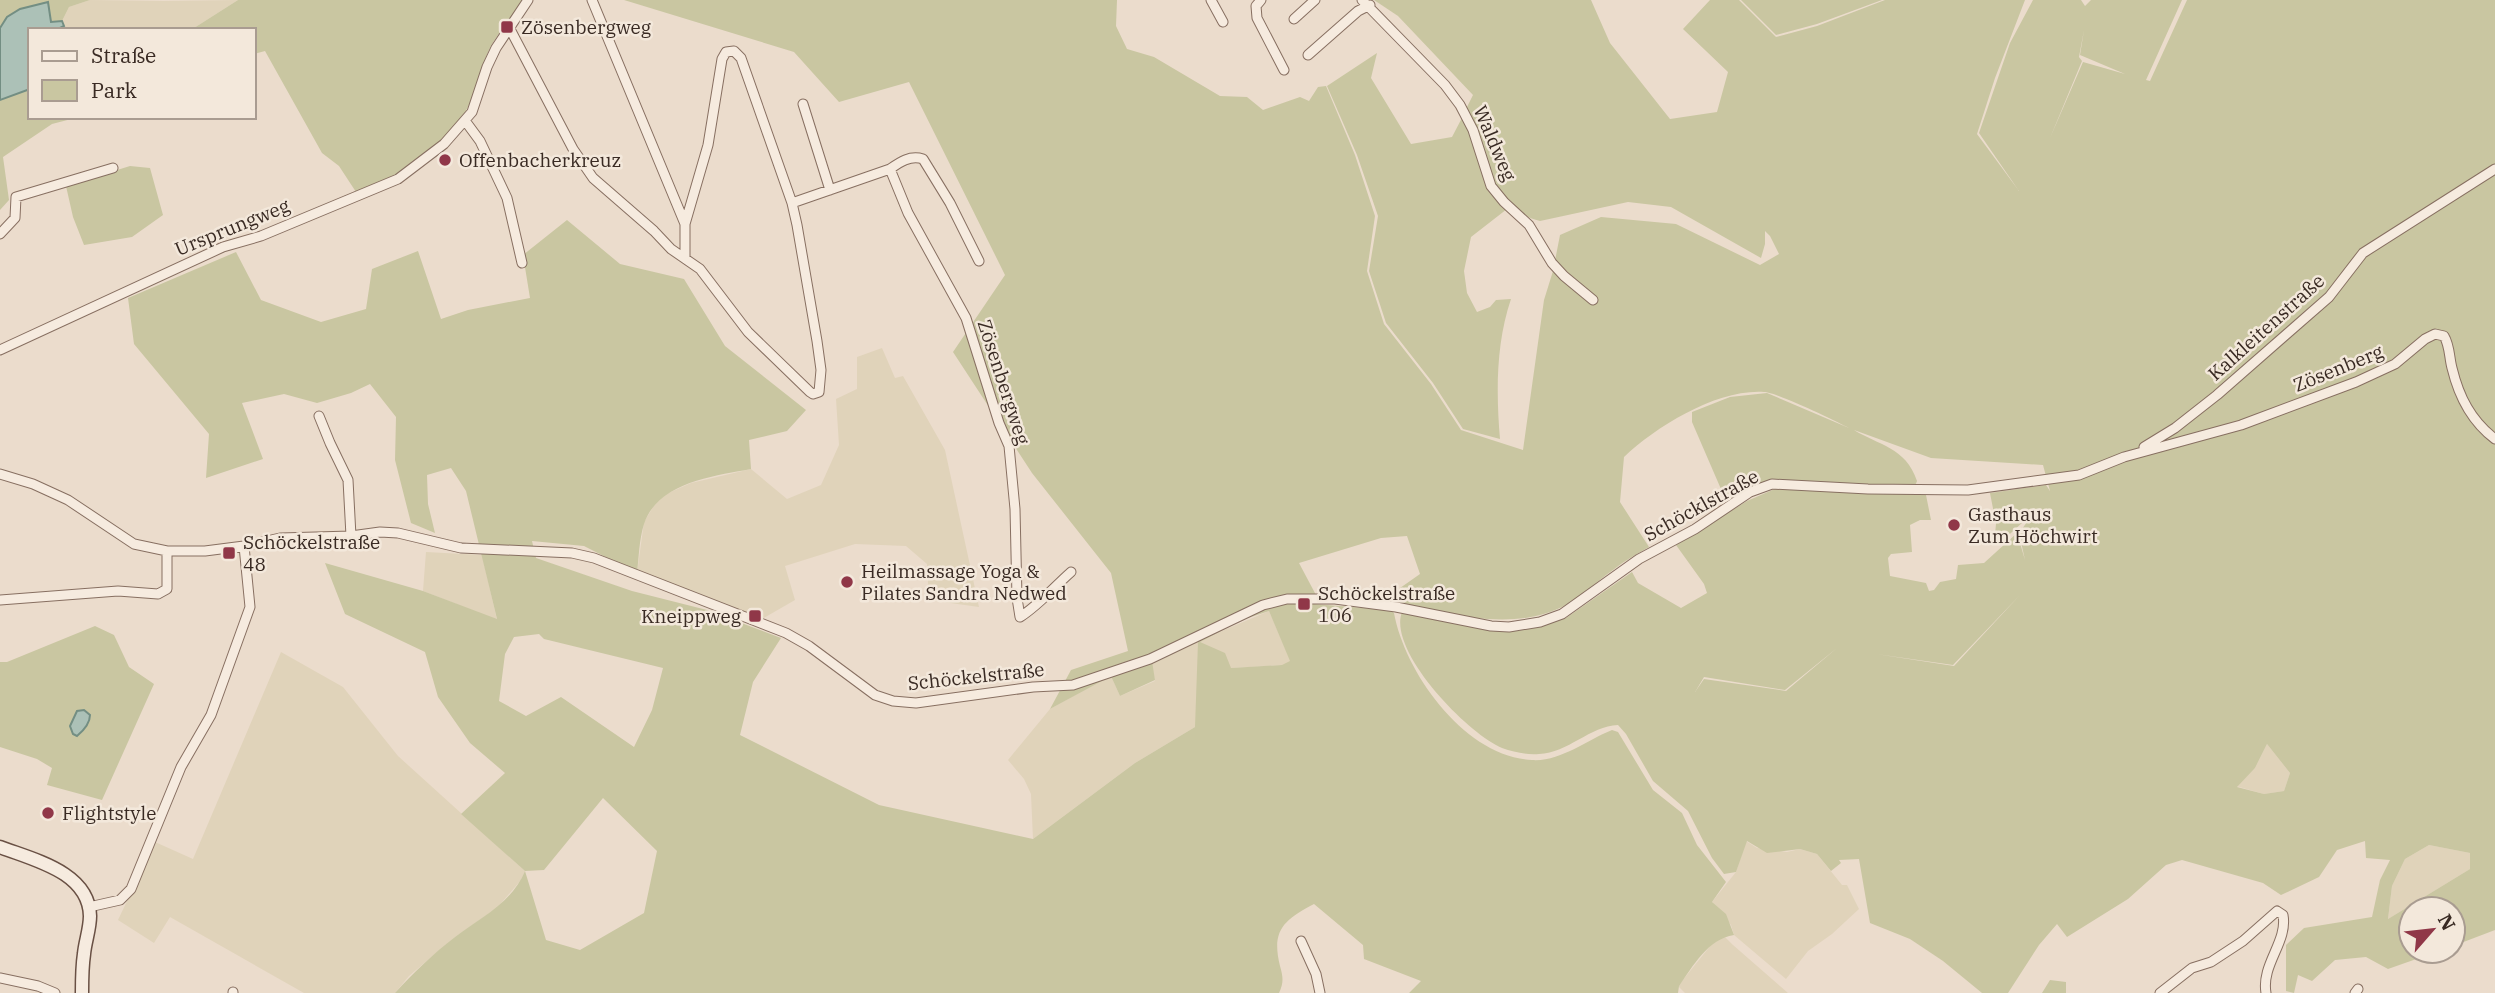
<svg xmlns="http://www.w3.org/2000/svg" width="2495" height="993" font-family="'IBM Plex Serif',serif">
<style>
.farmland{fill:#e0d3ba}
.green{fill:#c9c6a1;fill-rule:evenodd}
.water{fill:#acc1b7;stroke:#738e83;stroke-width:2}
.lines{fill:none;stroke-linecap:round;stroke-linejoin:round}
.street-casing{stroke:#876f61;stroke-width:11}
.secondary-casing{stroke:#695044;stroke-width:15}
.street{stroke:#f6ebdf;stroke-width:9}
.secondary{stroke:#f6ebdf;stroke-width:12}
.poi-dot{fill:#903748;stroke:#f3e8db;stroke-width:2.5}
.labels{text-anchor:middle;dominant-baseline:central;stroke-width:5;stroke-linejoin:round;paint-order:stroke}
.poi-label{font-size:19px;fill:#392a23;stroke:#f3e8db;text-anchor:start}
.street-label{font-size:19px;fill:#392a23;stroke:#f3e8db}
</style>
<rect width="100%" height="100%" fill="#ebdccc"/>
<path class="farmland" d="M90,0L164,1L238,0L194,28L181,30H66L64,26L56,30H30V89L0,100V28L62,21L69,7Z
M882,348L895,378L903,376L945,450L979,607L929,600L927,564L906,546L855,544L785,566L795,600L762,619L637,573L644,522L655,504L666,494L691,483L751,469L787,499L821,485L839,445L836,399L857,389V357Z
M426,552L482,555L497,620L423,591Z
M1269,611L1291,662L1283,665L1231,668L1195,727L1135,763L1033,839L1031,794L1024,779L1008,760L1050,709L1111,675L1120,696L1155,681L1151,661Z
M281,652L343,687L398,756L525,871L521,880L497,908L455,937L409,976L395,993H304L170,917L154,943L118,920L155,842L193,859Z
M2267,744L2290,773L2284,791L2264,794L2236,786L2255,768Z
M1746,841L1757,848L1787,852L1800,849L1817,854L1842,885H1847L1859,909L1832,934L1808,951L1786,979L1734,935L1731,925L1712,902L1736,872Z
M2429,845L2470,853V869L2388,919L2392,886L2405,859Z
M1724,936L1733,945L1788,993H1685L1678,986L1711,945Z"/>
<path class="green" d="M0,0H90L69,7L62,21L51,22L7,17L0,28Z
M238,0H523C514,15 501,29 492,44C481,64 479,86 469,105C449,147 398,178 356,192L339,166L322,153L265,51L254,54V30H181L194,28Z
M624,0H1117L1116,26L1127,49L1154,57L1220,96L1247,97L1263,110L1300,97L1309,101L1318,87L1326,86L1355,155L1375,216L1367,271L1384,324L1431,384L1461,430L1523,450L1544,300L1553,271L1560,235L1601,217L1676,224L1760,265L1779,254L1770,236L1765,231V244L1761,258L1671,207L1628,202L1540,221C1491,210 1480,149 1466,109L1473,95L1398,16L1374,0H1591L1610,43L1670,119L1717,112L1728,72L1683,29L1710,0H1739L1776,37L1817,26L1885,0H2025L1995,78L1977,134L2019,191L1979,133L2010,43L2033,0H2081L2085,6L2091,0H2182L2146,80L2150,81L2187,0H2495V930L2453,946V909H2411V951H2439L2388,969L2366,957L2335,960L2312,981L2298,975L2294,993L2286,991V945L2304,928L2372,917L2380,880L2390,860L2366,858L2365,841L2337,850L2319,877L2281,895L2263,883L2182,860L2166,865L2128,899L2067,937L2057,924L2039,945L2008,993H1982L1943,961L1910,939L1870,923L1859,859L1839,860L1841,863L1831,871L1817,854L1800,849L1767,853L1747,841L1736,872L1724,874L1712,858L1688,811L1653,781L1626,734L1618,725C1590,726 1568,753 1539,754C1526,755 1514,752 1502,748C1468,734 1387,651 1402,612L1530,628L1566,618L1632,572L1638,583L1681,608L1707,593L1704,584L1676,545L1747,501L1777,488L1926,495L1931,520H1920L1910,525L1912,552L1891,554L1888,558L1890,576L1926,583L1929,591L1934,590L1940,582L1956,579L1958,565L1984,563L2017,533L2025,560L2019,533L2035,511L2000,543L1994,544L1996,524L1990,493L2046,485L2050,491L2043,465L1931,458L1854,430C1878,445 1906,447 1917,481L1915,486L1771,480L1727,503L1692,422V412L1730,397L1767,393L1849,428C1836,421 1776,392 1764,392C1717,389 1657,426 1624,457L1620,502L1649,547C1637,554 1624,561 1613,570C1597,581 1583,596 1566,605C1509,635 1443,611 1383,600L1420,574L1407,536L1381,538L1299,563L1316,595L1314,604L1390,610L1394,613C1405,673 1465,757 1532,760C1560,762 1587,740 1612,730L1618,732L1653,790L1682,813L1697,845L1726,882L1712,902L1726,914L1734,935C1708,939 1693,966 1679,986L1678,993H1409L1421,981L1364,959L1363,945L1314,904C1284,920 1271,930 1280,966C1283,977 1284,982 1279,993H395C413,973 433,954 455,937C480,918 512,903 525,871L461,814L505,773L470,743L438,697L425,652L345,614L325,563L423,591L497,619L466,491L451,468L427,475L428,504L435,533L411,523L395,460L396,417L370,384L351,393L317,403L284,394L242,403L263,459L206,478L209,434L134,344L128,298L236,252L261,300L321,322L366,309L372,269L418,251L441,319L468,310L530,298L523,255L567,220L620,264L684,279L725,346L806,410L787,431L749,440L751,469C714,476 658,482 644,524C639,540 639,557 637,573L584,546L532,541L536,558L632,591L707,610L781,638L753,682L740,735L879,805L1033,839L1135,763L1195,727L1198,642L1152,661L1155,680L1120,696L1111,676L1050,709L1071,670L1128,651L1111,573L1032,473L953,352L1005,275L909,82L839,102L794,52ZM2084,30L2080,55L2125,74L2083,62L2050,138L2082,61L2079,57ZM2020,595L1954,666L1876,654L1953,665ZM1269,611L1290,661L1282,665L1231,668L1225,653L1200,642L1242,620ZM539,634L544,639L663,668L652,710L634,747L561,697L526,716L499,701L505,654L514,637ZM1837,648L1786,691L1704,679L1695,692L1704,677L1785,690ZM2267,744L2290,773L2284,791L2264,794L2237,787L2255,768ZM603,798L657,851L644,913L580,950L546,940L525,871L544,870ZM2429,845L2470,853V869L2388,919L2392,886L2405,859Z
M1741,0H1882L1817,24L1776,35Z
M1377,53L1371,78L1411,144L1452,137L1464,114L1480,158L1507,209L1471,237L1464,271L1467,293L1477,312L1490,307L1496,300L1511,299C1496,343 1496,393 1500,439L1463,429L1433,383L1386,323L1369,271L1378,216L1357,155L1327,86Z
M30,89V117H169V119L79,117L52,124L3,157L9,200L0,210V100Z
M130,166L150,168L163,215L132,237L84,245L73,217L66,186Z
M95,626L114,635L129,667L154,684L102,800L47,785L52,768L37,759L0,747V662H7Z
M2050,980L2066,982V993H2042Z"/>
<path class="water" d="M48,2L51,22L62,21L64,26L56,30H30V89L0,100V28L7,17L20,9Z
M84,710L90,715C90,724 83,731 77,736L73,734L70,726L77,711Z"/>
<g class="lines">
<defs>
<path id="street" d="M592,0L685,224
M1211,0L1223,22
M1261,0L1256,6L1257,18L1284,70
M1362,0L1445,85L1460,105L1473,130L1491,186L1504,202L1529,225L1552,263L1564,276L1593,300
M1294,19L1315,0
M510,29L573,149L593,178L654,231L671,249L700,269L748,332L810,392L813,394L819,392L821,370L817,341L797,225L792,203L741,58L734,51L726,52L722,59L708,145L685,224V257
M1308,55L1358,11L1370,5
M803,104L830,190
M466,122L480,141L507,198L522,263
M890,169C900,162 910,155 923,159L950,203L979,261
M792,203L890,169L908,213L966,318L999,423L1009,446L1015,509L1017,598L1020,617C1039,605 1054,587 1071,572
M0,234L15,218L16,197L113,168
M0,350L223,247L261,236L398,179L444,144L472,112L487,67L496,48L528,0
M319,416L330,443L348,480L351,536
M2144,447L2175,428L2217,395L2329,297L2363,253L2495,169
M0,474L33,484L68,500L134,544L167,551H205L244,546L280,538L351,536L380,532L398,533L461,548L572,553L594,558L786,633L809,646L875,695L893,701L916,703L1033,687L1073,685L1150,659L1263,605L1287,599H1335L1396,607L1491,626L1509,627L1540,622L1562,614L1639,559L1695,529L1750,492L1772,484L1868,489L1968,490L2079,475L2124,457L2241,425L2356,382L2395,364L2425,339L2435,334L2444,336C2450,346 2449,357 2452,368C2459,397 2471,421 2495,439
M0,600L118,591L158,594L167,589V551
M89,907L120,900L131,889L181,767L211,715L250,607L244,546
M1301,941L1316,974L1320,993
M0,978L38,986L55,993
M233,992V993
M2160,993L2192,968L2211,962L2243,941L2277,911L2283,915C2288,942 2261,964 2266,993
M2355,993L2358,989"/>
<path id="secondary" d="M0,847C34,860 89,872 90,916C90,929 85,942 84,954C82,967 82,980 82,993"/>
</defs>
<use href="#street" class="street-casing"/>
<use href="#secondary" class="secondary-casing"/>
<use href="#street" class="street"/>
<use href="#secondary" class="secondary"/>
</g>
<g class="poi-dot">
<rect x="500" y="20" width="14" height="14" rx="3.5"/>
<circle cx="445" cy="160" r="7"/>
<circle cx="1954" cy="525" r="7"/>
<rect x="222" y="546" width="14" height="14" rx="3.5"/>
<circle cx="847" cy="582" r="7"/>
<rect x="1297" y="597" width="14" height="14" rx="3.5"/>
<rect x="748" y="609" width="14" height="14" rx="3.5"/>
<circle cx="48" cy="813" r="7"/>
</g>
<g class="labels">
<g class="poi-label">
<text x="521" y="27">Zösenbergweg</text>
<text x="459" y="160">Offenbacherkreuz</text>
<text x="1968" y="514">Gasthaus<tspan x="1968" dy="22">Zum Höchwirt</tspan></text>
<text x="243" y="542">Schöckelstraße<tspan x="243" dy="22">48</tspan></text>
<text x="861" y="571">Heilmassage Yoga &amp;<tspan x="861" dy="22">Pilates Sandra Nedwed</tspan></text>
<text x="1318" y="593">Schöckelstraße<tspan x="1318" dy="22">106</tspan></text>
<text x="741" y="616" text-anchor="end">Kneippweg</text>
<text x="62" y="813">Flightstyle</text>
</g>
<g class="street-label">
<text transform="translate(1495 143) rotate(67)">Waldweg</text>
<text transform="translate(232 227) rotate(-22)">Ursprungweg</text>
<text transform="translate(2266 327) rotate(-42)">Kalkleitenstraße</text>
<text transform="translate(2338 368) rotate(-22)">Zösenberg</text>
<text transform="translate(1004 382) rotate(72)">Zösenbergweg</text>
<text transform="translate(1701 505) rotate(-29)">Schöcklstraße</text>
<text transform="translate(976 676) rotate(-6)">Schöckelstraße</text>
</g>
</g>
<rect x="28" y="28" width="228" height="91" fill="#f3e8db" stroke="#a99c91" stroke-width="2"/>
<rect x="42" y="51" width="35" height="10" fill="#f6ebdf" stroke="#a99c91" stroke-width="2"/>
<text x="91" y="63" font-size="21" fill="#392a23">Straße</text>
<rect x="42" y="80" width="35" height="21" fill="#c9c6a1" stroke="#a99c91" stroke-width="2"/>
<text x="91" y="98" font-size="21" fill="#392a23">Park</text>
<g transform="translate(2432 930) rotate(62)"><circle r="33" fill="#f3e8db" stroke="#a99c91" stroke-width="2"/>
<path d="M0-5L12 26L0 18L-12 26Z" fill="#903748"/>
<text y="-10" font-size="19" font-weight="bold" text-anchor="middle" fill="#392a23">N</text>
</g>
</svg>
